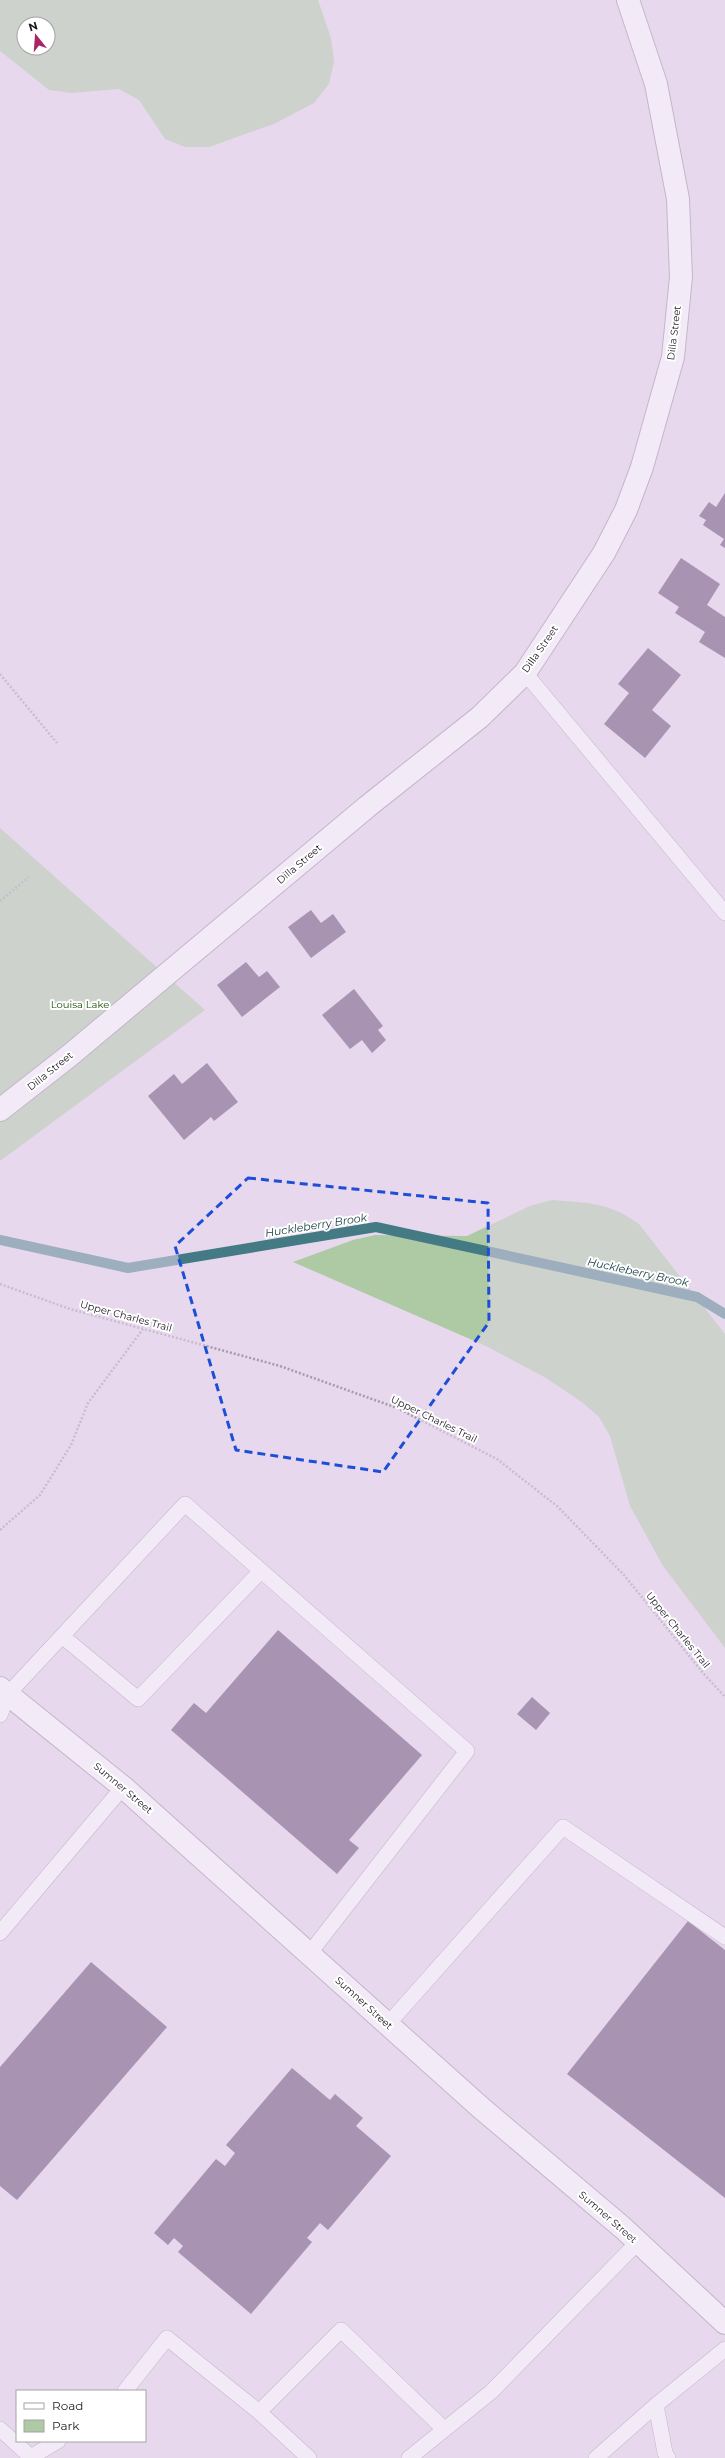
<svg xmlns="http://www.w3.org/2000/svg" width="725" height="2458" font-family="Montserrat,sans-serif">
<style>
.green{fill:#adcaa4;fill-rule:evenodd}
.lines{fill:none;stroke-linecap:round;stroke-linejoin:round}
.stream{stroke:#437a84;stroke-width:10}
.building{fill:#5d3e6a}
.service-casing{stroke:#998a9f;stroke-width:16}
.tertiary-casing{stroke:#998a9f;stroke-width:24}
.secondary-casing{stroke:#998a9f;stroke-width:24}
.path{stroke:#a69aab;stroke-width:2.5;stroke-dasharray:2 2;stroke-linecap:butt}
.service{stroke:#fff;stroke-width:15}
.tertiary{stroke:#fff;stroke-width:22}
.secondary{stroke:#fff;stroke-width:22}
.marked{fill:none;stroke:#1d4ed8;stroke-width:3;stroke-dasharray:8 5;stroke-linejoin:round}
.labels{text-anchor:middle;dominant-baseline:central;stroke-width:4;stroke-linejoin:round;paint-order:stroke}
.street-label{font-size:10px;fill:#1e1921;stroke:#fff}
.park-label{font-size:10px;fill:#1b4b05;stroke:#fff}
.water-label{font-size:11px;font-style:italic;fill:#11383d;stroke:#fff}
</style>
<rect width="100%" height="100%" fill="#e7d8ee"/>
<path class="green" d="M0,0H318L331,38L334,62L329,84L314,103L274,124L209,147H185L165,139L139,100L119,89L71,93L49,90L0,51ZM24,24H48V48H24Z
M0,828L205,1010L0,1161Z
M552,1200C589,1203 608,1202 639,1224L725,1334V1648L663,1566L630,1506L610,1436L599,1417L583,1403L546,1378L486,1346L293,1262L353,1240L375,1235L467,1236L530,1206Z"/>
<g class="lines">
<path class="stream" d="M0,1240L128,1268L376,1227L697,1297L725,1314"/>
</g>
<path class="building" d="M725,493V548L720,545L724,539L703,525L706,520L699,516L709,502L716,507Z
M681,558L720,584L707,605L725,617V658L699,642L705,632L675,613L679,607L658,593Z
M648,648L681,675L652,710L671,726L645,758L604,724L629,693L618,684Z
M311,910L321,923L333,914L346,932L311,958L288,927Z
M246,962L259,977L267,971L280,987L242,1017L217,985Z
M354,989L383,1026L378,1030L386,1040L372,1053L362,1040L350,1049L322,1015Z
M207,1063L238,1102L214,1121L211,1117L184,1140L148,1096L174,1074L182,1084Z
M278,1630L422,1755L349,1840L359,1848L337,1874L171,1730L194,1703L206,1713Z
M532,1697L550,1713L536,1730L517,1714Z
M688,1921L725,1950V2198L567,2074Z
M91,1962L167,2027L17,2200L0,2186V2067Z
M292,2068L330,2100L335,2094L363,2118L356,2126L391,2156L328,2230L320,2223L307,2238L312,2242L251,2314L178,2252L183,2246L174,2238L168,2245L154,2233L216,2159L225,2166L235,2153L226,2145Z"/>
<g class="lines">
<defs>
<path id="service" d="M525,673L725,913
M62,1636L138,1699L261,1571
M0,1715L8,1694L185,1504L467,1751L309,1954
M0,1933L123,1787
M388,2024L563,1827L725,1937
M125,2391L167,2338L259,2412L341,2330L444,2429
M259,2412L309,2458
M0,2429L31,2457
M29,2458L58,2441
M409,2458L491,2392L638,2242
M596,2458L656,2405
M668,2458L665,2453L656,2405L725,2349"/>
<path id="tertiary" d="M0,1688L123,1787L480,2107L623,2228L725,2323"/>
<path id="secondary" d="M0,1110L69,1056L368,806L480,717L525,673L604,553L626,510L642,467L673,357L681,277L678,199L656,84L628,0"/>
</defs>
<use href="#service" class="service-casing"/>
<use href="#tertiary" class="tertiary-casing"/>
<use href="#secondary" class="secondary-casing"/>
<path class="path" d="M0,674L57,743
M0,901L29,877
M0,1284L70,1309L280,1366L397,1408L497,1459L557,1506L624,1575L703,1673L725,1697
M0,1530L40,1495L71,1445L88,1403L143,1329"/>
<use href="#service" class="service"/>
<use href="#tertiary" class="tertiary"/>
<use href="#secondary" class="secondary"/>
</g>
<path d="M0 0H725V2458H0ZM248,1178L488,1203L489,1322L383,1472L236,1450L175,1246Z" fill="#e7d8ee" fill-opacity=".55" fill-rule="evenodd"/>
<path class="marked" d="M248,1178L488,1203L489,1322L383,1472L236,1450L175,1246Z"/>
<g class="labels">
<g class="street-label">
<text transform="translate(674 333) rotate(-83)">Dilla Street</text>
<text transform="translate(540 649) rotate(-55)">Dilla Street</text>
<text transform="translate(299 864) rotate(-40)">Dilla Street</text>
<text transform="translate(50 1071) rotate(-39)">Dilla Street</text>
<text transform="translate(126 1316) rotate(15)">Upper Charles Trail</text>
<text transform="translate(434 1419) rotate(26)">Upper Charles Trail</text>
<text transform="translate(678 1630) rotate(51)">Upper Charles Trail</text>
<text transform="translate(123 1788) rotate(40)">Sumner Street</text>
<text transform="translate(364 2003) rotate(42)">Sumner Street</text>
<text transform="translate(608 2217) rotate(41)">Sumner Street</text>
</g>
<g class="park-label">
<text x="80" y="1004">Louisa Lake</text>
</g>
<g class="water-label">
<text transform="translate(316 1225) rotate(-9)">Huckleberry Brook</text>
<text transform="translate(638 1272) rotate(12)">Huckleberry Brook</text>
</g>
</g>
<rect x="16" y="2390" width="130" height="52" fill="#ffffff" stroke="#a5a3a6"/>
<rect x="24" y="2403" width="20" height="6" fill="#ffffff" stroke="#a5a3a6"/>
<text x="52" y="2410" font-size="12" fill="#1e1921">Road</text>
<rect x="24" y="2420" width="20" height="12" fill="#adcaa4" stroke="#a5a3a6"/>
<text x="52" y="2430" font-size="12" fill="#1e1921">Park</text>
<g transform="translate(36 36) rotate(343)"><circle r="19" fill="#ffffff" stroke="#a5a3a6"/>
<path d="M0-3L7 15L0 10L-7 15Z" fill="#ad2466"/>
<text y="-6" font-size="11" font-weight="bold" text-anchor="middle" fill="#1e1921">N</text>
</g>
</svg>
